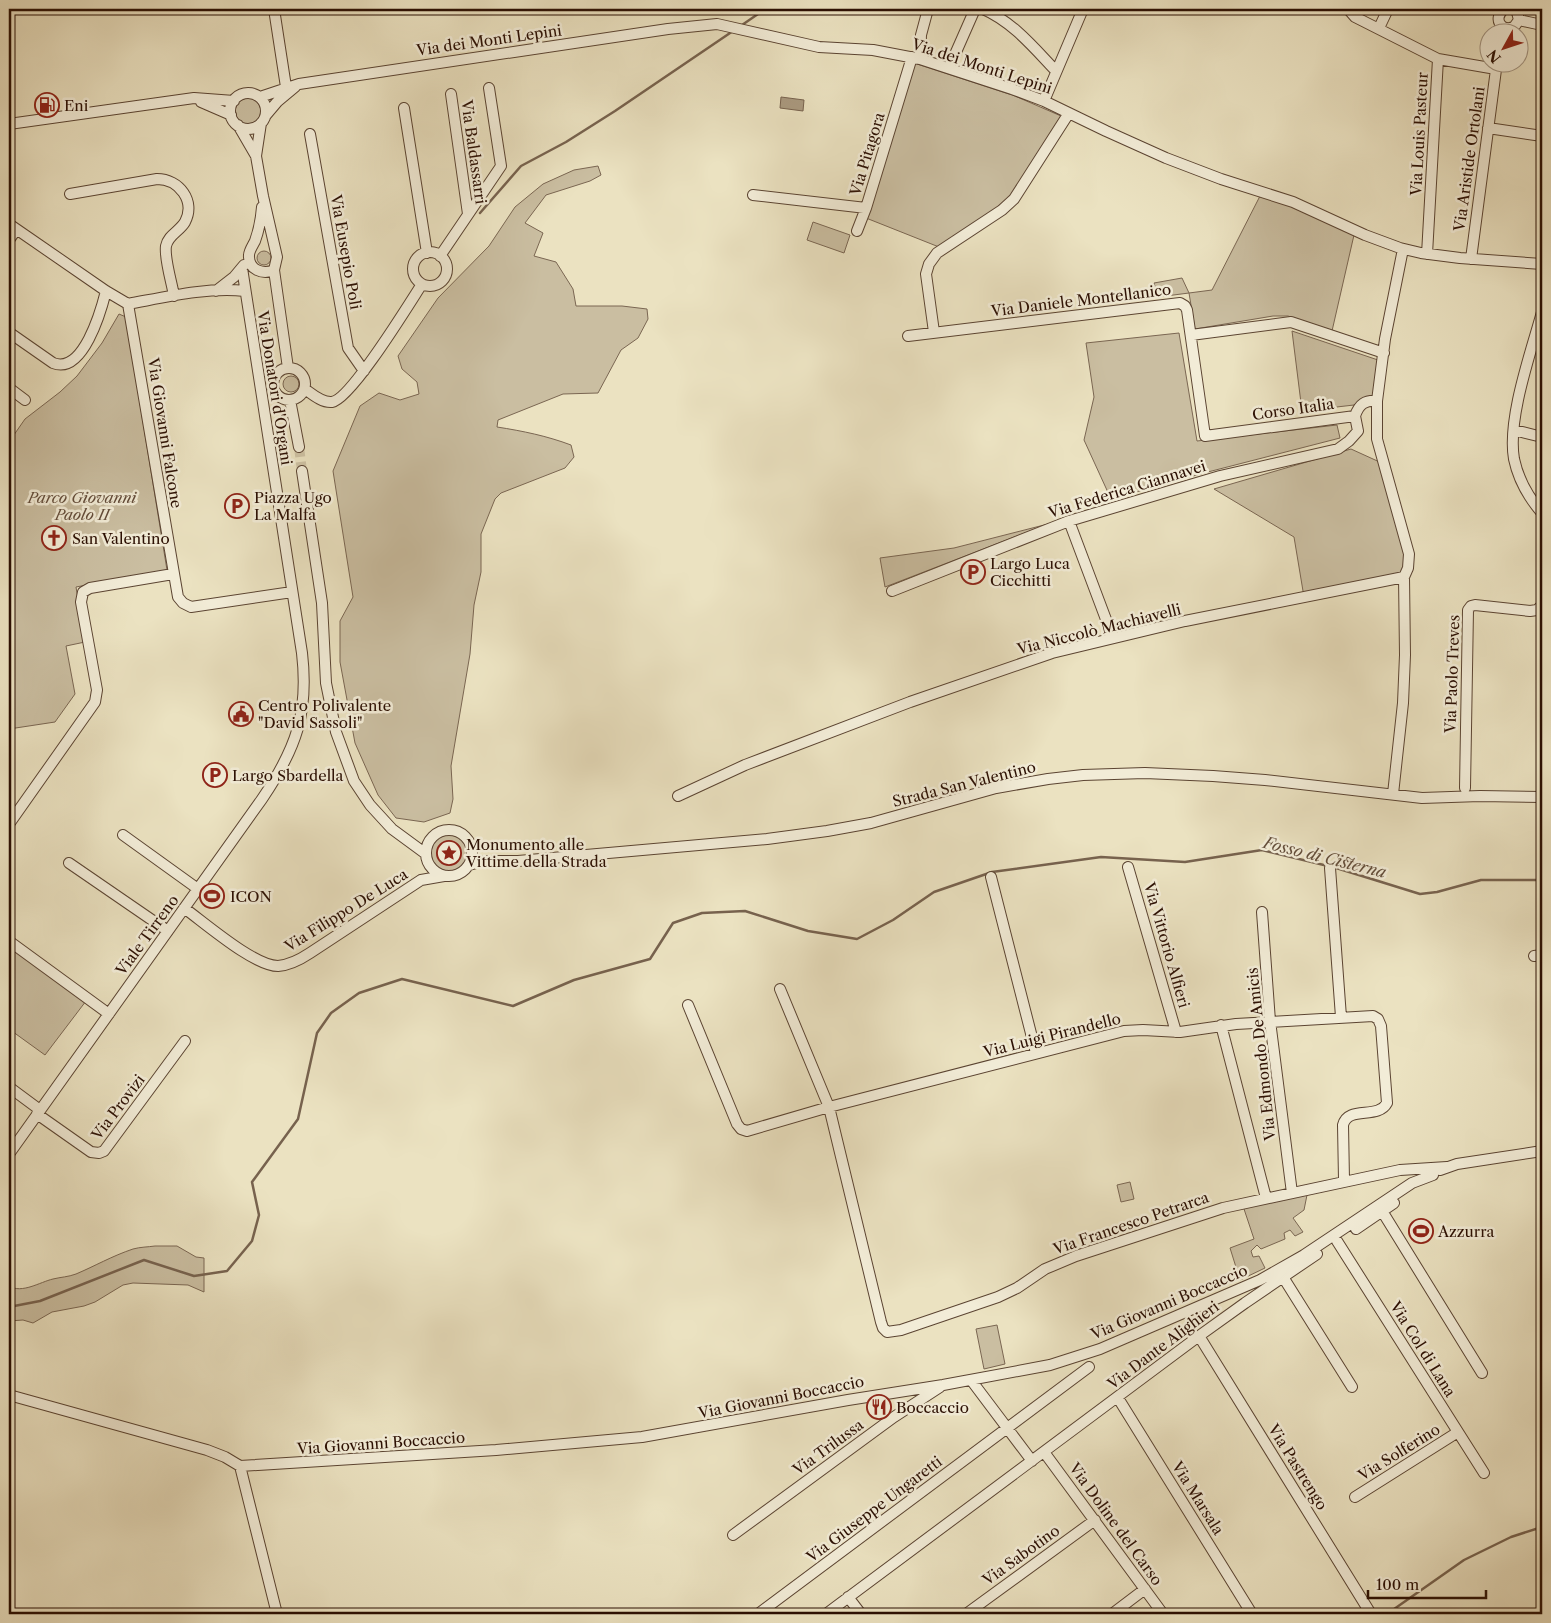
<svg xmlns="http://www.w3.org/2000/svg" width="1551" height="1623" font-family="'Libre Caslon Text',serif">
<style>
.green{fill:#cabea1;stroke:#7a6652}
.water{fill:#aa9a80;stroke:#77624e}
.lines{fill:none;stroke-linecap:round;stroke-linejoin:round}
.stream{stroke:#77624e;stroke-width:2.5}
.minor-tunnel{stroke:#cec2a4;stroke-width:10;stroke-dasharray:10 5;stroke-linecap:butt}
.minor-casing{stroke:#5b4432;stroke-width:12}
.minor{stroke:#f2ecd7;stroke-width:10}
.labels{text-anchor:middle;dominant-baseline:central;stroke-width:5;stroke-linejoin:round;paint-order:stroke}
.street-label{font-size:15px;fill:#2b0f03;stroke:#f2ecd7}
.poi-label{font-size:15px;fill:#2b0f03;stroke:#f2ecd7;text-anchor:start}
.park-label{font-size:15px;font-style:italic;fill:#634c3a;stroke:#f2ecd7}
.water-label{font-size:16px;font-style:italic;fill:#644e3b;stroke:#f2ecd7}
</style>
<rect width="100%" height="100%" fill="#ebe2c1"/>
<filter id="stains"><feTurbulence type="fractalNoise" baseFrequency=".004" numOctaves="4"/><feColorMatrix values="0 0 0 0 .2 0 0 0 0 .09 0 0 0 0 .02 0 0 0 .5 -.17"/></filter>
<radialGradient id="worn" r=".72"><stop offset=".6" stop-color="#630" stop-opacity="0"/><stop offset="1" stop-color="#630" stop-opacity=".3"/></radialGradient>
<path class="green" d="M914,63L1015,96L1061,116L1014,193L994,210L939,247L866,218Z
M235 111a13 13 0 1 1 26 0a13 13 0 1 1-26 0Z
M598,166L601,175L590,181L546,195L525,223L543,233L534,256L556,262L573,289L576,306H622L647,309L648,319L638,338L621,350L598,393L563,394L498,420L497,427C523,431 547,436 571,445L574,457L565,468L501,493L495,499L481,534V572L474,605L470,654L451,766L453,799L450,813L424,822L396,818L378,795L355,743L340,662V621L353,597L333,471L360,406L379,393L400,400L419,394L417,382L402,369L398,356L438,298L489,246L515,207L543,184L574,170Z
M1260,196L1284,203L1354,235L1332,331L1288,316H1273L1195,329L1189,293L1212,290Z
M813,222L850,235L844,253L807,240Z
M257 258a7 7 0 1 1 14 0a7 7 0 1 1-14 0Z
M1182,278L1189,293L1158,297L1154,283Z
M119,314L126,317L167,570L76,587L85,642L66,646L75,694L55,722L9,729V442L25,419L60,392L77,376L102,343Z
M1292,331L1378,360L1374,396L1365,398L1354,405L1302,411Z
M1179,333L1197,441L1337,425L1340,438L1204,473L1111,499L1084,440L1094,397L1086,343Z
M283 384a8 8 0 1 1 16 0a8 8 0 1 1-16 0Z
M1351,449L1384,464L1406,544L1404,577L1304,597L1294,537L1214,489Z
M1048,524L885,587L880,558L954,548Z
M430 853a19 19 0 1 1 38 0a19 19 0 1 1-38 0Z
M9,945L86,1001L45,1055L9,1029Z
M1130,1182L1134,1199L1121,1202L1117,1185Z
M1307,1195L1304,1210L1293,1218L1303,1232L1295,1236L1290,1230L1284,1233L1285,1239L1261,1249L1257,1245L1251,1251L1253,1257L1259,1256L1265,1268L1240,1280L1230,1248L1254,1239L1243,1206Z
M155,1246H177L196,1257L204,1258V1292L188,1285L133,1283L123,1285L95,1302L84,1306L52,1312L33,1323L23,1320L9,1321V1286C22,1294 40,1282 53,1279C61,1277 68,1277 76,1274C95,1266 112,1256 133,1249C140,1247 148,1247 155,1246Z
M997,1325L1005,1364L984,1369L976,1329Z"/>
<path class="water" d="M781,97L804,100L803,111L780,108Z"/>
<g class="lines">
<path class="stream" d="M742,25L758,14L762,9
M480,213L521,166L566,142L615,111L733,31
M1333,867L1420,894L1437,892L1481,880H1542
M9,1307L40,1301L144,1260L194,1276L227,1271L252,1241L259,1215L252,1182L298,1119L317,1033L331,1013L359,993L402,979L513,1006L574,980L650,959L673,923L702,913L745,911L808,931L857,939L893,920L934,892L992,872L1101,857L1185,862L1262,850L1328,866
M1387,1614L1464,1560L1511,1537L1542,1527"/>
<path class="minor-tunnel" d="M299,447L302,471"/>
<defs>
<path id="minor" d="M274,9L286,87
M983,9C1013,22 1034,48 1056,71
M1348,9L1355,17L1438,59L1427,254
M1504,9C1493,18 1500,32 1514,27L1519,20L1517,12L1513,9
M1519,20L1542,25
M1379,28L1388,9
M920,59L921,35L928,9
M1438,59L1496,69
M949,68L975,9
M230 111a18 18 0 1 1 36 0a18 18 0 1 1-36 0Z
M451,94L468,214
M260,97L299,84L668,29L717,24L819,47L873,50L920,59L1012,89L1044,101L1106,131L1166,158L1221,179L1293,202L1365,235L1400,248L1421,253L1460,258L1542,264
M1044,101L1083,9
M201,102L231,115
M404,108L427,253
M266,115L277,102L295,87
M261,123L256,156L263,196L277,257L274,270L288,368
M9,124L194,98L234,101
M238,125L256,156
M1488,128L1542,136
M310,134L348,348L364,371
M70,194L157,179C179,179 196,201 185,222C180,231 168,235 166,246C164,258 172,283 174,296
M753,195L866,208L912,57
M262,207C261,219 259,230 255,241C253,245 249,251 249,255C248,270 263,275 274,270
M9,224L106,291L128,304C166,297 206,287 245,291
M857,231L866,208
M9,240L16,230
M413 269a17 17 0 1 1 34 0a17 17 0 1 1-34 0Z
M440,256L501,166L489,88
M1471,259L1497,62
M216,291L234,277L244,265
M128,304L178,597L183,603L191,607L292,592
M1542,312C1531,352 1507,419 1514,459C1518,478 1529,498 1542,513
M934,332L926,274L929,264L937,253L1002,210L1014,199L1069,113
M10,333L53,363C83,375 101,311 106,291
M1191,335L1291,322L1384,353
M908,336L1180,303L1185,306L1187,310L1205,436L1355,416C1359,404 1365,400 1377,401
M273 384a16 16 0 1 1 32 0a16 16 0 1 1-32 0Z
M9,388L25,400
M305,389C312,394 322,403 332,402C351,399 409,304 422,284
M290,400L299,447
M1514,430L1542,437
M302,471L322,603L326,683L336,732L354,781L370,805L392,829L426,854
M1069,521L1113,638
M892,591L1069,521L1220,476L1338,449L1349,441L1358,431L1355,416
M1465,788L1468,610L1471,606L1475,605L1530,611L1537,610L1542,605
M1393,794L1403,703L1405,655L1404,577
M678,796L745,765L910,702L1052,653L1185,621L1404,577L1408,568L1409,554L1377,439V401L1385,339L1403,249
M9,824L95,702L97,690L81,602L83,592L90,588L173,574
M426 853a23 23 0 1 1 46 0a23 23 0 1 1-46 0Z
M123,835L198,889
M69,863L168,931
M469,865L484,861H518L767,839L827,831L871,823L996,788L1048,779L1083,775L1145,773L1213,776L1265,780L1422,798L1480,796L1542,797
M1128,867L1176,1032
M1330,868L1341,1017
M991,877L1036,1053
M184,908C205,923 254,966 278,966C290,965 301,959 310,953L421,880L444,876
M1262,912L1270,1021L1292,1193
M9,941L109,1014
M1534,956L1542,955
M780,989L829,1107L881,1322L883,1328L887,1332L901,1330L998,1297L1017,1288L1045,1269L1076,1256L1223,1208L1400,1170L1447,1167
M688,1005L737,1124L741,1129L747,1131L829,1107L1124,1031L1143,1030L1180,1032L1236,1024L1373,1016L1378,1019L1381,1026L1387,1103C1378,1120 1348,1105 1343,1125L1344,1180
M1221,1025L1266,1198
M9,1087L40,1110
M37,1114L91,1152L99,1153L104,1151L185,1041
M9,1154L262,799C296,749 309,713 302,653L242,268
M1440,1170L1457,1164L1542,1151
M1382,1211L1482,1373
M1356,1229L1394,1203
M1337,1241L1484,1473
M1283,1277L1352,1387
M1199,1336L1371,1614
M971,1380L1032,1461
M9,1395L207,1450L225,1457L240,1466
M1118,1398L1252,1614
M1044,1452L1163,1614
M1355,1497L1458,1432
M733,1535L894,1417L940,1387
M848,1597L861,1614
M277,1614L240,1466L496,1450L642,1437L848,1400L943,1385L1050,1365L1100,1349L1260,1280L1304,1255L1412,1183L1433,1175
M758,1614L1089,1367
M826,1614L1199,1336L1245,1303L1317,1254
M966,1614L1095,1520
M1112,1614L1145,1589"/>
</defs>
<use href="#minor" class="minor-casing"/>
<use href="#minor" class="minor"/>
</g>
<defs>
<symbol id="fuel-ring" viewBox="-11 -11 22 22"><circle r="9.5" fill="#f2ecd7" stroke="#8f2418" stroke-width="1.5"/><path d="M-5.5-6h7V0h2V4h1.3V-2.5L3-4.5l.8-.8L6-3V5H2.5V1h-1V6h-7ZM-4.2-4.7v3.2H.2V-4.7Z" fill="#8f2418"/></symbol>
<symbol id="parking-ring" viewBox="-11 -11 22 22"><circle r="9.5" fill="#f2ecd7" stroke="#8f2418" stroke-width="1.5"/><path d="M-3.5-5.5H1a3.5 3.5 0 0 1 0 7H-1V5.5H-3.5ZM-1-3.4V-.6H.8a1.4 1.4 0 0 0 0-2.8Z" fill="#8f2418"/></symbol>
<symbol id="church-ring" viewBox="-11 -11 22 22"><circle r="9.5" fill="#f2ecd7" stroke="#8f2418" stroke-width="1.5"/><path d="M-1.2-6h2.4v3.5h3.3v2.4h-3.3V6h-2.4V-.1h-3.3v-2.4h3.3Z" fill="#8f2418"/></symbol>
<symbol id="civic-ring" viewBox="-11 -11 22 22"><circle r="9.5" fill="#f2ecd7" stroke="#8f2418" stroke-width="1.5"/><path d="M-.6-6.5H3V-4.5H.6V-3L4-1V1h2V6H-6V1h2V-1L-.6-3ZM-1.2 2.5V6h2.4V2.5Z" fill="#8f2418"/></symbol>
<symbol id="sight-ring" viewBox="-11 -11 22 22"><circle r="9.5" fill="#f2ecd7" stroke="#8f2418" stroke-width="1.5"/><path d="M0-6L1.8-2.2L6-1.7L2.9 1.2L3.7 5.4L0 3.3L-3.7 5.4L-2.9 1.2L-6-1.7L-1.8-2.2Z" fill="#8f2418"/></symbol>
<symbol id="stadium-ring" viewBox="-11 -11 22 22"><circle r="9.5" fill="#f2ecd7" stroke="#8f2418" stroke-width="1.5"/><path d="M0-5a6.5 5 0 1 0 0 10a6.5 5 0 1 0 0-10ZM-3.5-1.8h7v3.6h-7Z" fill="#8f2418"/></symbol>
<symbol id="restaurant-ring" viewBox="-11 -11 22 22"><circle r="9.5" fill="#f2ecd7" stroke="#8f2418" stroke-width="1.5"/><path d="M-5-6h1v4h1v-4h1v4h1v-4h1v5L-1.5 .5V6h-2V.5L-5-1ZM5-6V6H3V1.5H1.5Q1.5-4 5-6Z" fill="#8f2418"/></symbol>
</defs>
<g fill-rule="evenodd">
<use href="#fuel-ring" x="33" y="91" width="28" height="28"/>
<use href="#parking-ring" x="223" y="492" width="28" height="28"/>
<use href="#church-ring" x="40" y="524" width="28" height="28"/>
<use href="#parking-ring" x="959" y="558" width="28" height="28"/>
<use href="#civic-ring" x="227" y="700" width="28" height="28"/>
<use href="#parking-ring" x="201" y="761" width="28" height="28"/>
<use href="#sight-ring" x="435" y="839" width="28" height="28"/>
<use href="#stadium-ring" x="198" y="882" width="28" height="28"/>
<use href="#stadium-ring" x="1407" y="1217" width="28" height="28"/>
<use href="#restaurant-ring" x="865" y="1393" width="28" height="28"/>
</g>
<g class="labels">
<g class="street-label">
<text transform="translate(489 40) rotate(-8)">Via dei Monti Lepini</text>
<text transform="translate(982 66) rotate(18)">Via dei Monti Lepini</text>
<text transform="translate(1419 134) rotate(-87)">Via Louis Pasteur</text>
<text transform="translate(474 152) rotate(82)">Via Baldassarri</text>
<text transform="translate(867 154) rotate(-73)">Via Pitagora</text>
<text transform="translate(1469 159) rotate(-82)">Via Aristide Ortolani</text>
<text transform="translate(346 252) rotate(80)">Via Eusepio Poli</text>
<text transform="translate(1081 300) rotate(-7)">Via Daniele Montellanico</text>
<text transform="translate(275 388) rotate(81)">Via Donatori d'Organi</text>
<text transform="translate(1293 409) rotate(-8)">Corso Italia</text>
<text transform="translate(165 433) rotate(81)">Via Giovanni Falcone</text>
<text transform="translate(1127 489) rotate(-17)">Via Federica Ciannavei</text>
<text transform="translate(1099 629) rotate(-14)">Via Niccolò Machiavelli</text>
<text transform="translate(1452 674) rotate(-88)">Via Paolo Treves</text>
<text transform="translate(964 784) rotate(-14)">Strada San Valentino</text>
<text transform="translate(346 910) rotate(-32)">Via Filippo De Luca</text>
<text transform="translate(147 935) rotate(-54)">Viale Tirreno</text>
<text transform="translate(1167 945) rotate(74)">Via Vittorio Alfieri</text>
<text transform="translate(1052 1035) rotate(-14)">Via Luigi Pirandello</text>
<text transform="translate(1261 1054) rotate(-96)">Via Edmondo De Amicis</text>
<text transform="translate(118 1107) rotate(-53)">Via Provizi</text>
<text transform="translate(1131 1223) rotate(-19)">Via Francesco Petrarca</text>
<text transform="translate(1169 1302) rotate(-23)">Via Giovanni Boccaccio</text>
<text transform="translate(1163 1345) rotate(-37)">Via Dante Alighieri</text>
<text transform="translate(1423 1349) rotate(58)">Via Col di Lana</text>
<text transform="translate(781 1397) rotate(-11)">Via Giovanni Boccaccio</text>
<text transform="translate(381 1443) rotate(-4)">Via Giovanni Boccaccio</text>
<text transform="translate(828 1447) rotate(-36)">Via Trilussa</text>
<text transform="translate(1399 1452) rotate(-32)">Via Solferino</text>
<text transform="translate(1298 1467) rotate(58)">Via Pastrengo</text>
<text transform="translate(1198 1498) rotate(58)">Via Marsala</text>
<text transform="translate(874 1509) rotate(-37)">Via Giuseppe Ungaretti</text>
<text transform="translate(1116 1524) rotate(54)">Via Doline del Carso</text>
<text transform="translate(1021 1555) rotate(-36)">Via Sabotino</text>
</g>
<g class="poi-label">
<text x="64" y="105">Eni</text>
<text x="254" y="497">Piazza Ugo<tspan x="254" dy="17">La Malfa</tspan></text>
<text x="72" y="538">San Valentino</text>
<text x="990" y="563">Largo Luca<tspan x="990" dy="17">Cicchitti</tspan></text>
<text x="258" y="705">Centro Polivalente<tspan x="258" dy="17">"David Sassoli"</tspan></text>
<text x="232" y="775">Largo Sbardella</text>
<text x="466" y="844">Monumento alle<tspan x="466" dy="17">Vittime della Strada</tspan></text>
<text x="230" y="896">ICON</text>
<text x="1438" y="1231">Azzurra</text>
<text x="896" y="1407">Boccaccio</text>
</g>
<g class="park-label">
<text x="82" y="497">Parco Giovanni<tspan x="82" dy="17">Paolo II</tspan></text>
</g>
<g class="water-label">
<text transform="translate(1325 857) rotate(14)">Fosso di Cisterna</text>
</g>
</g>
<rect width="1551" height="1623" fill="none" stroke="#ebe2c1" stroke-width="30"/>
<rect x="10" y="10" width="1531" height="1603" fill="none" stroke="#2b0f03" stroke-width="2.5"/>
<rect x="15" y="15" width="1521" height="1593" fill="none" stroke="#2b0f03"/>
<g transform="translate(1504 48) rotate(230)"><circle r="24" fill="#f2ecd7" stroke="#a29482"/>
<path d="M0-4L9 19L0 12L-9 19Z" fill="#8f2418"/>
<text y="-8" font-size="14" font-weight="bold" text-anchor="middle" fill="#2b0f03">N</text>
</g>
<path d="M1368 1590v8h118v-8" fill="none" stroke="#2b0f03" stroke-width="2.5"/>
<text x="1376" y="1590" font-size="15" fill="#2b0f03" stroke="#f2ecd7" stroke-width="4" paint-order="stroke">100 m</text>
<rect width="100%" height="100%" filter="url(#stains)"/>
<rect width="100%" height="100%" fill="url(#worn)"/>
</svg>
